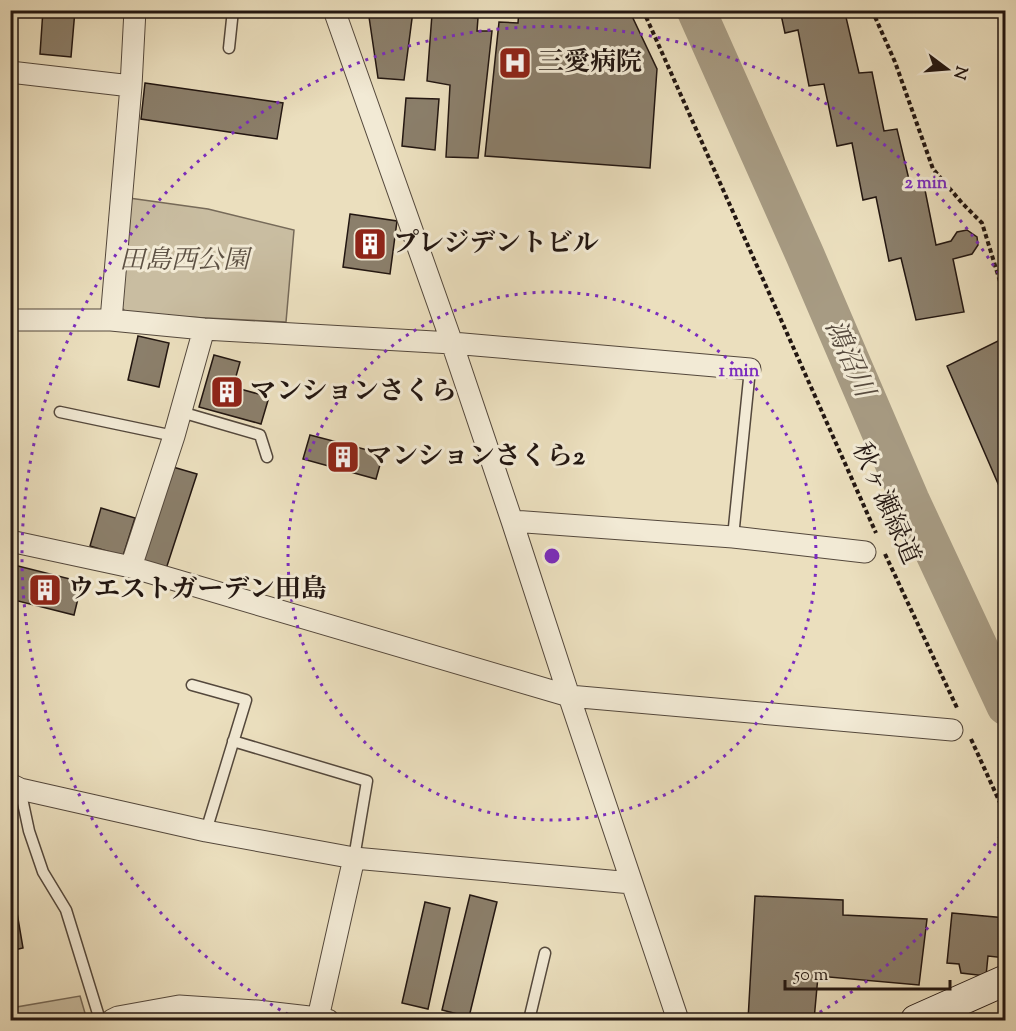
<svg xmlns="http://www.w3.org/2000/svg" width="1016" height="1031" font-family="'Sorts Mill Goudy','Noto Serif JP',serif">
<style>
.green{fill:#c9bda1;stroke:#766a59;stroke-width:1.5}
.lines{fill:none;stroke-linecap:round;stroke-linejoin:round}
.river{stroke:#a79b83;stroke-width:39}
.building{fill:#8b7f6b;stroke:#221611;stroke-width:1.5}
.service-casing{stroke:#54483c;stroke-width:13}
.minor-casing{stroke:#54483c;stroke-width:23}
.secondary-casing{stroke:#221611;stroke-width:32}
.path{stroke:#221611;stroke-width:4;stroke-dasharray:4.5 3;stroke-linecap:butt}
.service{stroke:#f2ead5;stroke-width:10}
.minor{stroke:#f2ead5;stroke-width:21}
.secondary{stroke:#f2ead5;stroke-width:30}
.ring{fill:none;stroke:#7b2cbf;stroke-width:3;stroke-dasharray:3 6}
.labels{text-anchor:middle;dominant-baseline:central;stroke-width:6;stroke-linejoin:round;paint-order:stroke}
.poi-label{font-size:26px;font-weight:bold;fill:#221611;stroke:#f2ead5;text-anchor:start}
.park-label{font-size:26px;font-style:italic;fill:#5c5043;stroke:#f2ead5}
.street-label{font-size:26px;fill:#221611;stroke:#f2ead5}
.water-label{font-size:27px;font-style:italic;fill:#574b3f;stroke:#f2ead5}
.centre{fill:#7b2cbf;stroke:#f2ead5;stroke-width:3}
.ring-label{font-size:18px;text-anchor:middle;font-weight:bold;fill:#7b2cbf;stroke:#f2ead5;stroke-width:6;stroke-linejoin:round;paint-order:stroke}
</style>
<rect width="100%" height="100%" fill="#ebdfbe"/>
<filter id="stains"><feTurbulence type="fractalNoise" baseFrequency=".00333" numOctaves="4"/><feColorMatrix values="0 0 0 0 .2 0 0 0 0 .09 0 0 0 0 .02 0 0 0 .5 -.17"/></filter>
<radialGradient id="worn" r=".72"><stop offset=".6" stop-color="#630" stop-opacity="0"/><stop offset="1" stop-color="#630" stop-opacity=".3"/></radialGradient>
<path class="green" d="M129,198L208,209L294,230L286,322L128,314L119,305Z
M80,996L87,1020H11V1008Z"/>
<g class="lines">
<path class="river" d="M696,10L805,255L910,500L1006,706"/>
</g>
<path class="building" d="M43,10H75L71,57L40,54Z
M85,10H124V15L84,13Z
M368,10L413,11L404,80L378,78Z
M519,10H607L630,12L657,69L650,168L485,156L499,22L518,23Z
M780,10H833V14L836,10H852L845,13L859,73L872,72L884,131L897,129L911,188L924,185L936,245L951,241L957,232L967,230L977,237L978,245L972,254L953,259L964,312L916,320L901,258L889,261L876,197L863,200L852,143L837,146L824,84L809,86L798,30L785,33Z
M432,14L478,18L477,31H492L478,158L446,157L450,85L427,81Z
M145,83L283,103L277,139L141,119Z
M406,98L439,99L435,150L402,146Z
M350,214L397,221L390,274L343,267Z
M138,336L169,343L159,387L128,380Z
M1000,340L1006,352L1000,356L1006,368V502L947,366Z
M214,355L240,362L233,387L269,397L261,424L199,407Z
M310,435L383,454L376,479L303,459Z
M173,467L197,474L166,569L142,562Z
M101,508L135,518L123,556L90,546Z
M10,564L82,582L74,615L10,599Z
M10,889H13L23,948L10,951Z
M470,895L497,902L469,1017L442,1010Z
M755,896L843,900V915L927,919L919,985L818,976L814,1020H748Z
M425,902L450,908L428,1009L402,1003Z
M952,913L1006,918V958L988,956L986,976L961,973L959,964L947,963Z"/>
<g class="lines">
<defs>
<path id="service" d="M229,48L233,10
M60,412L174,436
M181,412L260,435L267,457
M733,537L750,369
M192,685L246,700L206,831
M233,741L367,781L354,858
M20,789L29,831L43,872L66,910L100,1020
M529,1020L545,953"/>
<path id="minor" d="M334,10L452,343L512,521L569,696L678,1020
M10,72L131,86L111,320
M131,86L135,10
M10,320H111L204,329L452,343L750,369
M512,521L733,537L865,552
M10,541L131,567L569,696L952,730
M131,567L174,436L204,329
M10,784L20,789L206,831L354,858L632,883
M318,1018L354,858
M112,1020L118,1017L179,1006L257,1011L318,1018L328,1020"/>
<path id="secondary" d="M916,1020L1006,980"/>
</defs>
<use href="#service" class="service-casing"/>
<use href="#minor" class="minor-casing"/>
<use href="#secondary" class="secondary-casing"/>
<path class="path" d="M643,10L876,533
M872,10L895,62L933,169L962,203L982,223L1006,301
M885,554L958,710
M971,739L1006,816"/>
<use href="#service" class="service"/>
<use href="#minor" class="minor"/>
<use href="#secondary" class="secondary"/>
</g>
<g class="ring">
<circle cx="552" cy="556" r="264"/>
<path d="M1005 828A529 529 0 0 1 808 1019M296 1019A529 529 0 1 1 1005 284"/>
</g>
<defs>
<symbol id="hospital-square" viewBox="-11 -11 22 22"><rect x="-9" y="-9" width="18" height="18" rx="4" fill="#8f2418" stroke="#f2ead5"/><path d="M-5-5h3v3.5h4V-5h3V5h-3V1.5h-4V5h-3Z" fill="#fff"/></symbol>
<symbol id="building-square" viewBox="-11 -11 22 22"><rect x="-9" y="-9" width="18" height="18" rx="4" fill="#8f2418" stroke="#f2ead5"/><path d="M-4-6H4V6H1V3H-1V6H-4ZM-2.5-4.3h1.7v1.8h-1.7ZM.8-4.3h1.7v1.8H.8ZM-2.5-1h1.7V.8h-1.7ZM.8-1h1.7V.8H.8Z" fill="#fff"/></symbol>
</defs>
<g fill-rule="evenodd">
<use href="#hospital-square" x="496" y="44" width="38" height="38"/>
<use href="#building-square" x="351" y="225" width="38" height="38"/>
<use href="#building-square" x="208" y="373" width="38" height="38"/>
<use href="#building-square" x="324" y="438" width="38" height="38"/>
<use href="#building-square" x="26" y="571" width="38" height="38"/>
</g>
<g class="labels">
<g class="poi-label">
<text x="538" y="63">三愛病院</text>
<text x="393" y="244">プレジデントビル</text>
<text x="250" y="392">マンションさくら</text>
<text x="366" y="457">マンションさくら2</text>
<text x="68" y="590">ウエストガーデン田島</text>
</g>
<g class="park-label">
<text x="184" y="261">田島西公園</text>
</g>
<g class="street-label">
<text transform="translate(885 504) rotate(66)">秋ヶ瀬緑道</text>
</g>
<g class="water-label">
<text transform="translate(848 359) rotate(66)">鴻沼川</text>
</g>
</g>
<circle cx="552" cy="556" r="9" class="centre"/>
<g class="ring-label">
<text x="926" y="188">2 min</text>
<text x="739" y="376">1 min</text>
</g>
<rect width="1016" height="1031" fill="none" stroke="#ebdfbe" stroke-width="36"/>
<rect x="12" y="12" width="992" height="1007" fill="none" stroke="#221611" stroke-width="3"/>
<rect x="18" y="18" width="980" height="995" fill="none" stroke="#221611" stroke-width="1.5"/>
<g transform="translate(947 69) rotate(106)" stroke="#f2ead5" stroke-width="4.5" paint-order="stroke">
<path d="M0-4.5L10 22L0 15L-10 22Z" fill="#221611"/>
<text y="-9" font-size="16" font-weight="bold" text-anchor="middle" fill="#221611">N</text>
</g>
<path d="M785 980v9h165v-9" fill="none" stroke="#221611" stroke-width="3"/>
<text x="794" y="980" font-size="18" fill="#221611" stroke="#f2ead5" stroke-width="4.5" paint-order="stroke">50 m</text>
<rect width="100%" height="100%" filter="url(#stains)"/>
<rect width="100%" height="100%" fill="url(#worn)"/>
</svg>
